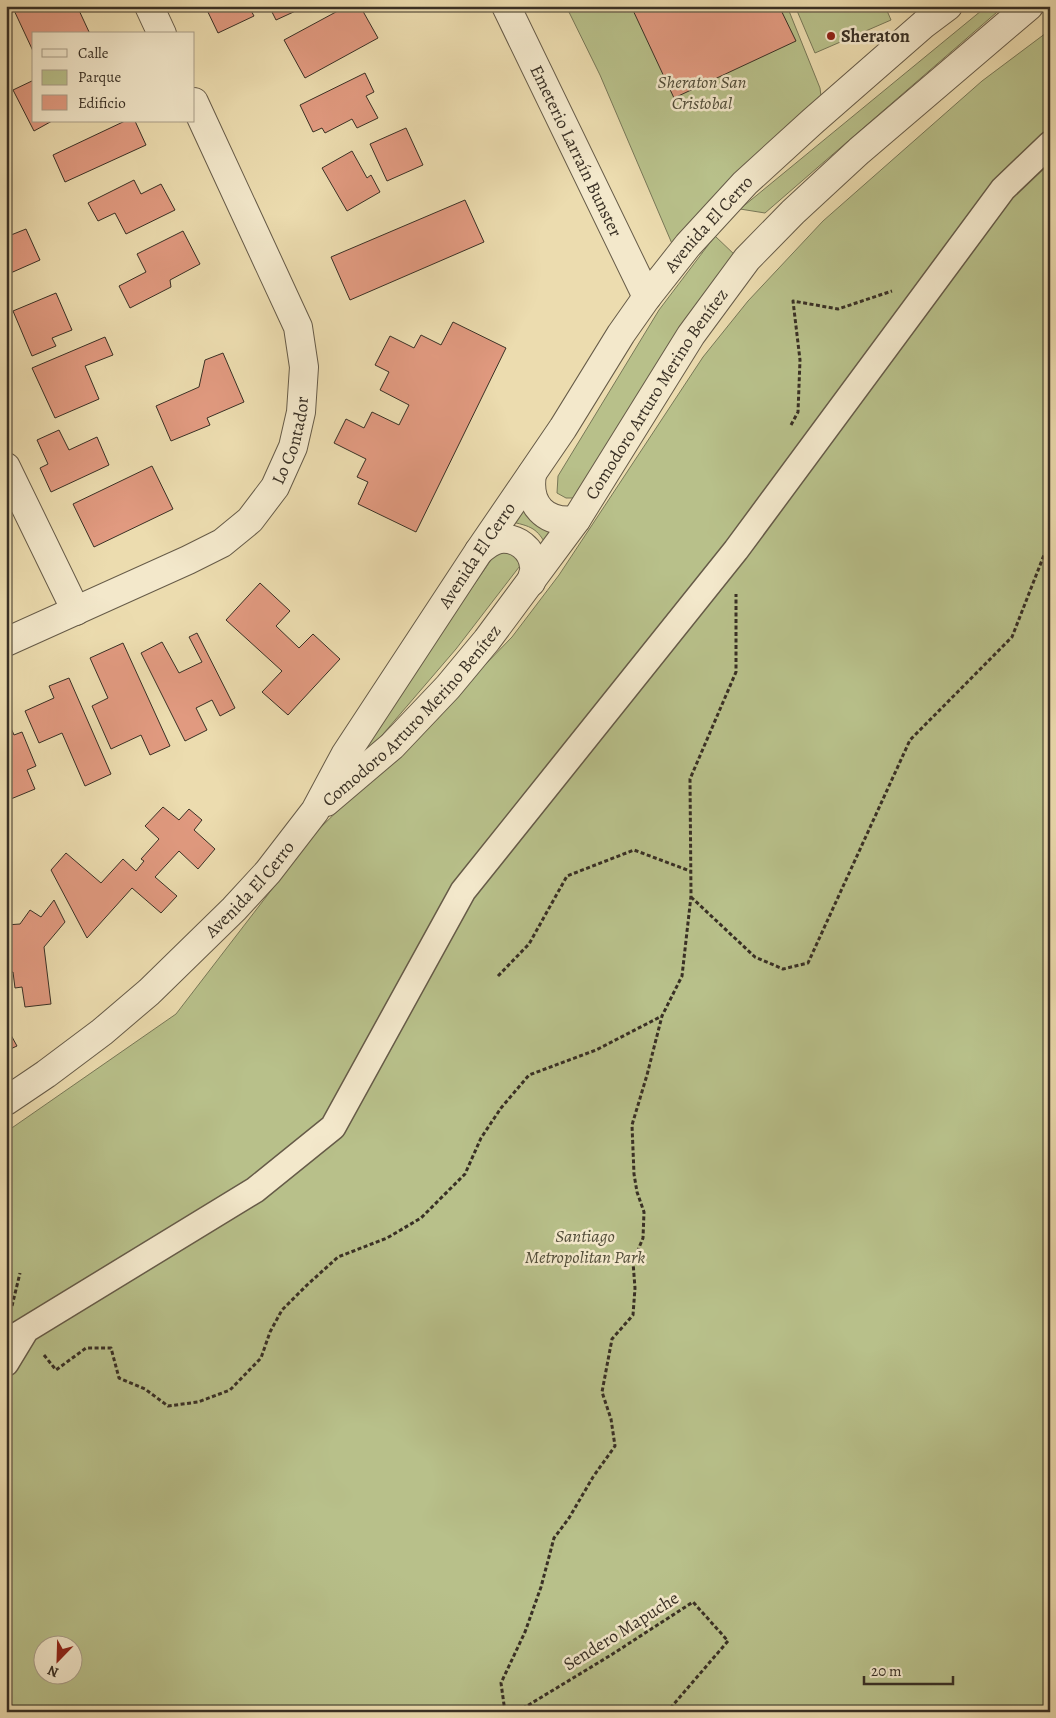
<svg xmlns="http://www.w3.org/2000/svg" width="1056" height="1718" font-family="Alegreya,serif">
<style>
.green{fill:#b8c08a;stroke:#787858;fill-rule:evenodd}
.building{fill:#e19a80;stroke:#393025}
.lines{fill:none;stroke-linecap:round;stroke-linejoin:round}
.pedestrian-casing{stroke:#665b48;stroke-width:28}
.minor-casing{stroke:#665b48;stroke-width:30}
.tertiary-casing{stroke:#665b48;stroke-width:30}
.path{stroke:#393025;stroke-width:3;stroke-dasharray:4 2.5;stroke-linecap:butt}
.pedestrian{stroke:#f3e8cb;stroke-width:25}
.minor{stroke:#f3e8cb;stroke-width:28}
.tertiary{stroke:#f3e8cb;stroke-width:28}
.poi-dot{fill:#8f2418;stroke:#f3e8cb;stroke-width:2}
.labels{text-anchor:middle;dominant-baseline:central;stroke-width:5;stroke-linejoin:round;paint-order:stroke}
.poi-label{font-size:18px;font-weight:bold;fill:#393025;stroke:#f3e8cb;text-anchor:start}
.park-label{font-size:18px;font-style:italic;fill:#524d39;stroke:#f3e8cb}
.street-label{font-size:18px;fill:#393025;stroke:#f3e8cb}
</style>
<rect width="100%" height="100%" fill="#ecdcaf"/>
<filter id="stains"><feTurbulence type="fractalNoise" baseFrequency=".004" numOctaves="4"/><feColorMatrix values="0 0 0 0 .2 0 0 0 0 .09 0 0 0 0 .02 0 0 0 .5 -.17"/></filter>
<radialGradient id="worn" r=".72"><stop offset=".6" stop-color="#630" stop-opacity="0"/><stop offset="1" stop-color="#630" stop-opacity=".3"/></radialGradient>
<path class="green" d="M566,6H787L820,88L821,96L673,246L600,75Z
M795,6H885L891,20L815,53Z
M987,6H1004L765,213L740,209Z
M1050,30V1712H6V1132L176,1014L316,832L448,703L512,637L559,575L703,357L748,301L823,221L982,81ZM42,1646H72V1676H42Z
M715,236L736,256L582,498H566L557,493L558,476L659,310Z
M533,492L552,521L549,550C538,530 535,527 512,522Z
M500,547L526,558L456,649L365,755L342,776Z"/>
<path class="building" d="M12,6H77L90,34H34L33,51Z
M210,6H251L249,7L254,16L218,33L206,8Z
M269,6H299L300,9L276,20Z
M347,6H360L378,38L305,78L284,40Z
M631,6H779L796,41L674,98Z
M365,73L374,92L366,96L378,118L357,128L352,119L325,133L322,128L313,132L300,105Z
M34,80V121H52L34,131L13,90Z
M125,121H135L146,145L65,182L53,155Z
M406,128L423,165L387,181L370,144Z
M352,151L367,178L371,175L380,192L347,211L322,168Z
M134,180L141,194L161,184L175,210L126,234L115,213L98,221L88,203Z
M465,200L484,242L350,300L331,257Z
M26,229L40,260L6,275V237Z
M183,231L200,264L170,280L171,287L130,308L119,286L146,272L137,254Z
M56,293L72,330L52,338L56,346L32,356L13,311Z
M453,322L506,348L416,532L358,504L368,482L357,477L366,459L334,443L346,419L364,428L372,412L399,425L409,405L380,390L389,372L375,365L390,336L414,348L421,335L441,345Z
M105,337L113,355L85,366L99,399L55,418L32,368Z
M223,353L244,402L207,418L210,425L171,441L156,406L199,387L205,360Z
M59,430L69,450L97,437L109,465L51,492L40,468L48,464L37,440Z
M152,466L173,509L94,547L73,504Z
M260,583L290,611L276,626L299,648L313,634L340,659L288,715L262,692L282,671L226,620Z
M197,633L235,708L220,716L212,700L196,708L207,730L185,741L141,653L162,642L179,673L202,662L189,637Z
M123,643L170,746L150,755L141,735L111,749L92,706L108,698L90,658Z
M69,678L111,774L85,786L62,733L39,743L25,711L54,698L49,686Z
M6,717L14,735L22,732L36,766L27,770L35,789L6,801Z
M163,807L179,820L189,809L202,820L194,830L215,849L198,869L179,851L155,877L177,896L161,913L132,888L87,938L51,870L66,853L101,883L123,859L136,871L144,861L141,859L159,839L145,826Z
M54,900L65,922L44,947L51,1004L25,1007L22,987L15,988L13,972L6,973V925L20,924L30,910L41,917Z
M6,1026L17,1046L6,1051Z"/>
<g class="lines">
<defs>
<path id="pedestrian" d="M6,1342L255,1190L333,1127L463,891L736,550L1003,189L1050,144
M6,1363L26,1330"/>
<g id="minor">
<path d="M149,6L162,34"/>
<path id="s1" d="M506,6L647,297"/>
<path d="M6,467L76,611"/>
<path id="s2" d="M6,642L188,560L222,543L250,520L275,487L293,447L301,412L304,367L298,327L194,102"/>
</g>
<g id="tertiary">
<path d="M532,474C527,505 545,524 576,520"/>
<path d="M479,551C485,546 492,540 500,539C517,537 532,549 534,566C535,571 532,577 531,582"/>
<path id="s3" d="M326,802L392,746L448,687L487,640L576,520L691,335L747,259L793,212L859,151L1029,6"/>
<path id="s4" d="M6,1101L46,1074L102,1032L149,992L234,909L268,872L315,811L345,755L479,551L563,428L621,334L647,297L688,245L745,183L813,121L924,24L948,6"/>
</g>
</defs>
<use href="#pedestrian" class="pedestrian-casing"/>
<use href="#minor" class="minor-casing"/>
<use href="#tertiary" class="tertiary-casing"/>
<path class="path" d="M791,425L798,412L800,360L793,301L838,309L892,291
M691,897L755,957L783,969L808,963L910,740L1012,637L1044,555L1050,550
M498,976L529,944L567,876L634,850L690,871
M6,1302L11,1305
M12,1306L20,1273
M44,1355L56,1370L86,1348H111L119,1378L145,1389L168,1406L198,1402L230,1390L261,1358L270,1332L282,1310L307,1285L338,1257L387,1238L421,1218L465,1174L481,1138L501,1108L529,1075L596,1050L662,1016
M505,1712L501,1683L525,1632L541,1587L554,1538L569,1518L593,1477L615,1446L611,1419L602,1392L612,1339L633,1315L635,1288L633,1262L643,1238L644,1212L637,1192L634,1174L632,1125L647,1075L662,1016L682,976L691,896L690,779L736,672V594
M517,1712L611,1655L693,1602L728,1641L667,1712"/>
<use href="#pedestrian" class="pedestrian"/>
<use href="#minor" class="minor"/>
<use href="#tertiary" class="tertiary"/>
</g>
<circle class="poi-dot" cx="831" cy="36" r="5"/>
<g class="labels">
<g class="poi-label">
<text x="841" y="36">Sheraton</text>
</g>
<g class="park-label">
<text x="702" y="82">Sheraton San<tspan x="702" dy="21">Cristobal</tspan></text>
<text x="585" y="1236">Santiago<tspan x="585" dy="21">Metropolitan Park</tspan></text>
</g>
<g class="street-label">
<text stroke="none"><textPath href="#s1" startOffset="161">Emeterio Larraín Bunster</textPath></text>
<text stroke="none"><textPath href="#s4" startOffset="1134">Avenida El Cerro</textPath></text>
<text stroke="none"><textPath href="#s3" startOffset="528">Comodoro Arturo Merino Benítez</textPath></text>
<text stroke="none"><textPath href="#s2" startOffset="365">Lo Contador</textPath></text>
<text stroke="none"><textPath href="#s4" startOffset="729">Avenida El Cerro</textPath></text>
<text stroke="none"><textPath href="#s3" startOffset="122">Comodoro Arturo Merino Benítez</textPath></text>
<text stroke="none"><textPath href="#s4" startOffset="324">Avenida El Cerro</textPath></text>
<text transform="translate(621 1631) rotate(-32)">Sendero Mapuche</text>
</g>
</g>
<rect width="1056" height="1718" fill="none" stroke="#ecdcaf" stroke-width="25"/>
<rect x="8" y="8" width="1041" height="1703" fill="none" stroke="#393025" stroke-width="2.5"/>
<rect x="12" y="12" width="1031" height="1693" fill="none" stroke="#393025"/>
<rect x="32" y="32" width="162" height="90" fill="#f3e8cb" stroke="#a99e89"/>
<rect x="42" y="49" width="25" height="8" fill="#f3e8cb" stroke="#a99e89"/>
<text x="78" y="58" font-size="15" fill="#393025">Calle</text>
<rect x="42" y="70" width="25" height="15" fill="#b8c08a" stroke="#a99e89"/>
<text x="78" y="82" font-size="15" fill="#393025">Parque</text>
<rect x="42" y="95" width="25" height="15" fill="#e19a80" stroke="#a99e89"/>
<text x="78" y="108" font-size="15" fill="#393025">Edificio</text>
<g transform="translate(58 1660) rotate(203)"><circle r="24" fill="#f3e8cb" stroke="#a99e89"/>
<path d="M0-4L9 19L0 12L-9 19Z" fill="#8f2418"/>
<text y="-8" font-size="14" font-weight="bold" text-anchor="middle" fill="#393025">N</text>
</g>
<path d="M864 1676v8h89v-8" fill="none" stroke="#393025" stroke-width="2.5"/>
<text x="871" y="1676" font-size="15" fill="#393025" stroke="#f3e8cb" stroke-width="4" paint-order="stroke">20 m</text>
<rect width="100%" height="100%" filter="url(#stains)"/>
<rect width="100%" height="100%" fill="url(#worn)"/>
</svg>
